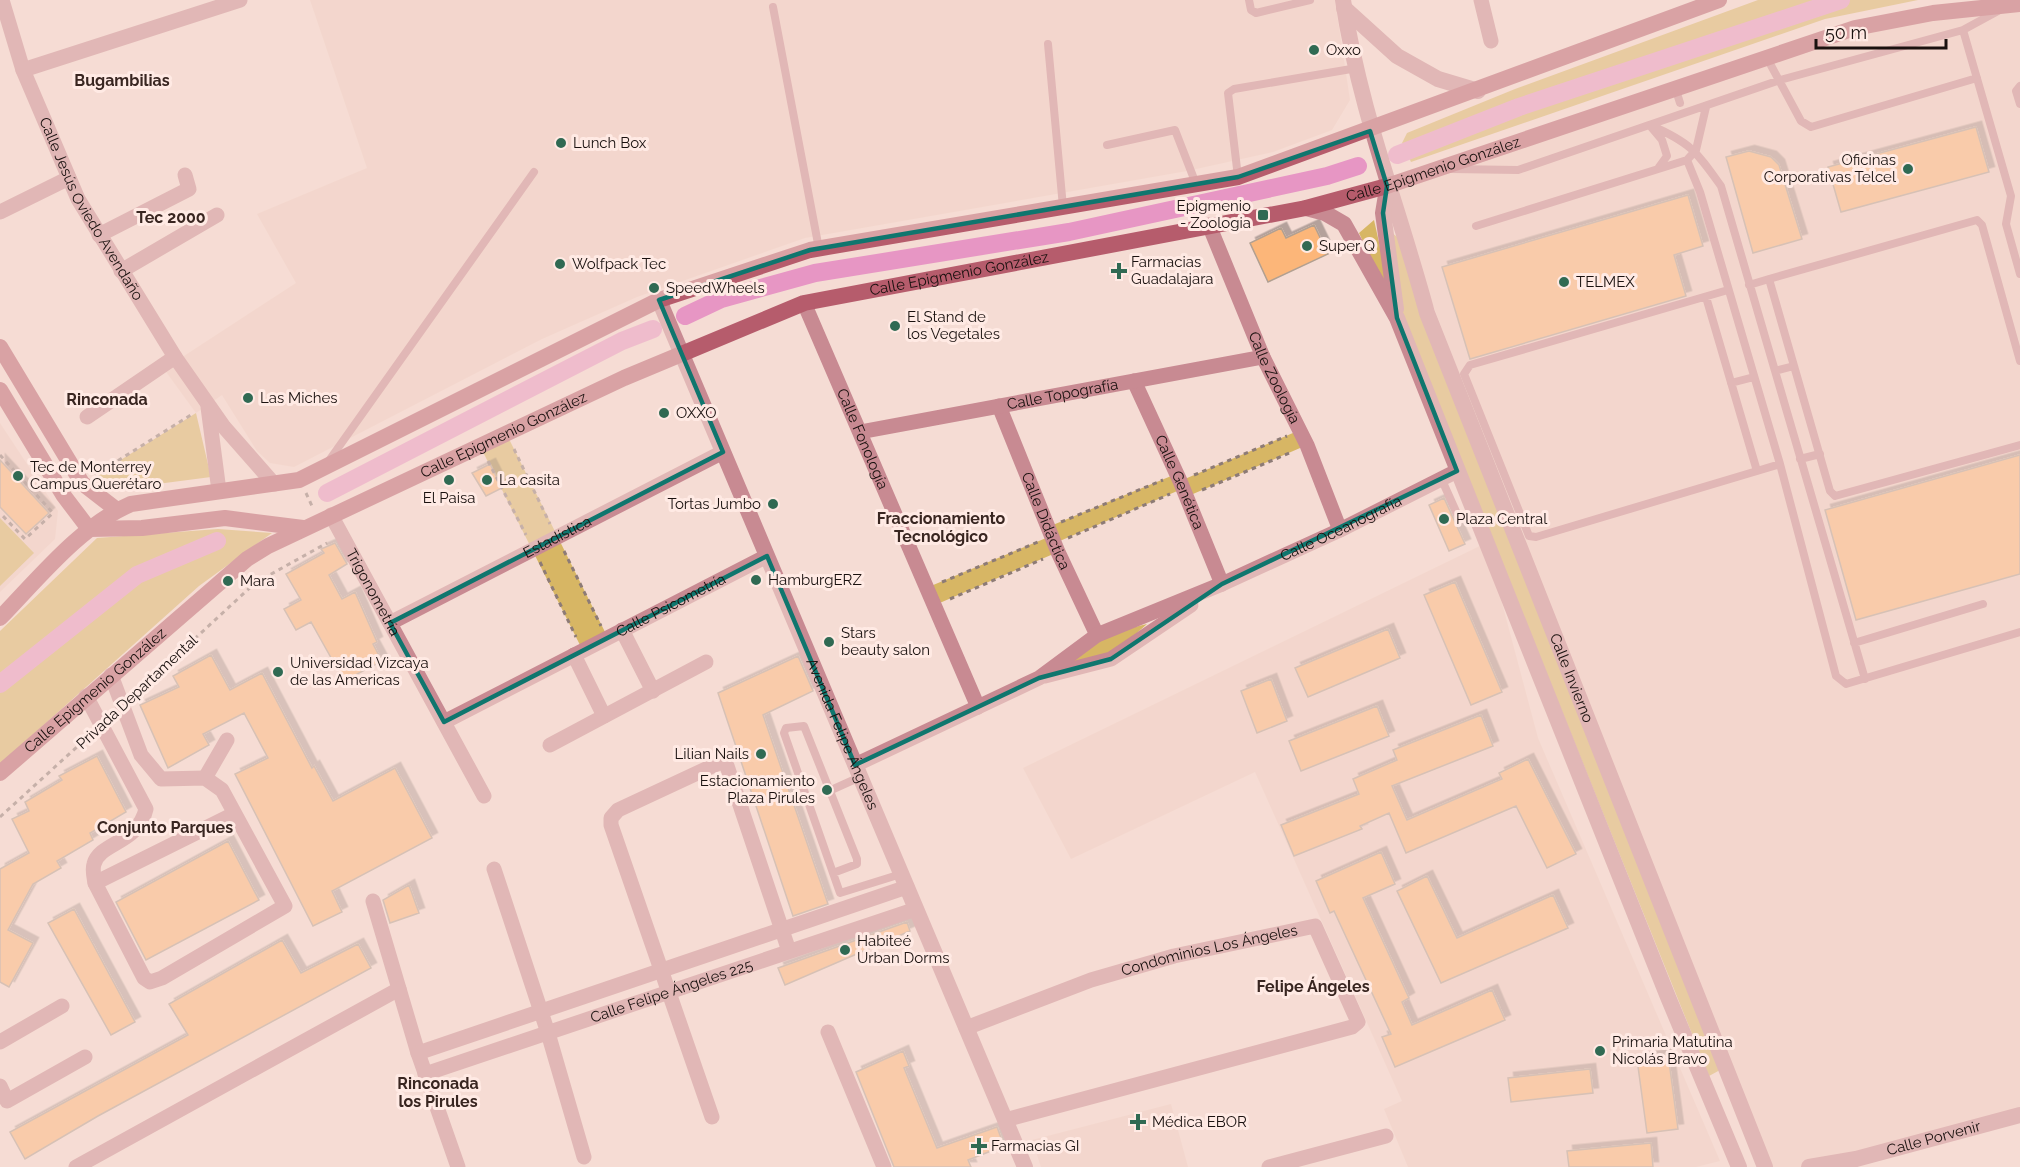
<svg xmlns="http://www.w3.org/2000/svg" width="2020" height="1167" font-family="Raleway,sans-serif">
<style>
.built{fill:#f0cfc5}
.green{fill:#d7b664}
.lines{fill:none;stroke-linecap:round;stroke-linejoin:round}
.canal{stroke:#e796c4;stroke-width:18}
.building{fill:#fcb679;stroke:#b2a091;stroke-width:1.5;filter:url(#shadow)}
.path{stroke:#8d7b76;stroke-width:3;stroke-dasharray:4.5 4.5;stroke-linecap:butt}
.service{stroke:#c88a92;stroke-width:8}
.minor{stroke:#c88a92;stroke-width:15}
.tertiary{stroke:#c88a92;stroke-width:16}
.secondary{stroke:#b65c6c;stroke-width:16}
.marked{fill:none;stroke:#0f766e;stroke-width:4.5;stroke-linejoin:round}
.poi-dot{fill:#306a53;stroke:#ffeae4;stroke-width:2}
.labels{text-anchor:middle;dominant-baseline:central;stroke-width:6;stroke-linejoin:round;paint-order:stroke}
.poi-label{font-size:15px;fill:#1a110f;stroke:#ffeae4;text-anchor:start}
.street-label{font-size:15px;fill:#1a110f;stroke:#ffeae4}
.neighbourhood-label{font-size:16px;font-weight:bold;fill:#392621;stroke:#ffeae4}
</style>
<defs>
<filter id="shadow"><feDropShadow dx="5.5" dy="-5.5" stdDeviation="0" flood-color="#0004"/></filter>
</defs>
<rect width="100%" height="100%" fill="#f5dcd4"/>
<path class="built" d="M310,0H1335L1350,100L1332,130L1273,152L1187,171L805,238L637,297L542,339L294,467L270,463L257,451L222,395L196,413L164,369L296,283L257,214L367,168Z
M2020,4V1115L1809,1167H1765L1387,186L1855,28Z
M0,423L58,511L55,539L0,592Z
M1486,543L1538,738L1720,1161L1696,1167H1408L1384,1109L1402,1101L1255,772L1071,859L1023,768Z
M1171,1104L1188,1167H1041L1032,1140Z"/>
<path class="green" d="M1758,0H1918L1825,19L1411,162L1402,143L1407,133L1515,89Z
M1374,220L1393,305L1359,233Z
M1392,233L1400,239L1720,1070L1709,1076L1403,317Z
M196,413L211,477L111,490L95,476Z
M1300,430L1307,445L1186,497L1182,489L1055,543L1058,552L935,605L926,588L1051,536L1048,527L1176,474L1180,481Z
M506,433L608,638L583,651L480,446Z
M0,518L34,553L0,586Z
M218,529L272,533L199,586L0,764V631L97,538Z
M1147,624L1112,655L1061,667L1098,636Z"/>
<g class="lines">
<path class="canal" d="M1397,155L1519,107L1841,0
M685,316L721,299L815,273L1069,232L1327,176L1358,166
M327,493L622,341L653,329
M0,684L137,575L217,541"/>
</g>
<path class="building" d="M1976,127L1989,172L1841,212L1828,167Z
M1749,151L1771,157L1779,165L1802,239L1753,253L1726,157Z
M1688,195L1703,246L1674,255L1686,296L1470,359L1442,267Z
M1314,225L1328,254L1268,282L1250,243L1281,228L1286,238Z
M2020,455V574L1856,620L1825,510Z
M0,460L49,513L26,534L0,507Z
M490,464L502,488L486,496L472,473Z
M1444,498L1465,544L1449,551L1429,505Z
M335,543L347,564L329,575L342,599L355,592L377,642L373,644L382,661L344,681L311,622L296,630L284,609L301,600L286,574L324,553L321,549Z
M1455,582L1502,692L1471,705L1424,595Z
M1388,629L1400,658L1308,697L1295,668Z
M211,655L230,690L262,673L312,768L314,766L333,801L395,768L432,838L332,891L342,912L313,926L235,774L268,758L244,713L203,734L209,745L168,768L140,705L179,687L173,676Z
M798,656L813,691L763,715L828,904L793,916L718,693Z
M1271,679L1287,721L1257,733L1241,691Z
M1377,706L1389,736L1301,771L1289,741Z
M1481,715L1493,746L1392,786L1407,820L1502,779L1499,773L1528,759L1576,854L1547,868L1516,806L1406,853L1389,813L1360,826L1362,829L1294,856L1281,825L1359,794L1353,779L1397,760L1393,750Z
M97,756L126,812L90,833L93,840L57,861L61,868L33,884L8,930L33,943L9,987L0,982V869L29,853L12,819L29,811L25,802L62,780L59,776Z
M228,841L259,900L146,960L116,902Z
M1381,852L1395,884L1363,898L1409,998L1402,1002L1412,1025L1492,990L1505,1020L1395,1067L1382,1037L1391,1034L1334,911L1330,913L1316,881Z
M1427,876L1457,938L1553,895L1568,928L1441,983L1397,891Z
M409,885L419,913L390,923L383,900Z
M74,909L135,1022L111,1035L48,923Z
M907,922L910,931L785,985L778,968Z
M282,940L301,973L358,944L371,968L98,1116L25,1159L10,1132L188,1035L169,1004Z
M903,1051L909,1066L904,1068L937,1148L997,1127L1004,1146L968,1160L971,1167H894L856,1072Z
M1668,1054L1678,1129L1647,1133L1637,1059Z
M1590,1069L1593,1093L1511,1102L1508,1078Z
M1651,1143L1653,1167H1569L1567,1151Z"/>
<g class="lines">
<path class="path" d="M514,449L550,524
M0,455L53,513L25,539L0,513
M488,461L526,535
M95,475L194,413
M1194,475L1287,436
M1202,490L1292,452
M306,493L312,506
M1061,522L1163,480
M1068,538L1170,494
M564,551L601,626
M540,562L576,637
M942,582L1038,542
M255,583L327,543
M950,599L1043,559
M135,694L255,583L253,577
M0,817L90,735"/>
<path class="service" d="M1249,0L1251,10L1256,13L1310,0
M773,7L819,249
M1963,30L2011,196L2006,224L2020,274
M1048,44L1063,207
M1767,58L1801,121L1811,127L1977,78
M2020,86L2016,91L2020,104
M1675,87L1680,103
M1650,125C1691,143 1696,151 1721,186L1865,679
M1651,127L1662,140L1667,156L1659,167
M1107,145L1175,130L1196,184
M1687,160L1700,192L1780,464L1836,676L1846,684L2020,632
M1451,169L1518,170L1780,80L1963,30L1998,11
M1238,177L1228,93L1234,89L1357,68
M1476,226L1687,160L1696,150L1706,107
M1749,285L1769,279
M1706,297L1757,471L1536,537L1529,536L1464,374L1470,365L1728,290
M2020,361L1982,225L1977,220L1769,279L1830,491L1835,496L2020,445
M1775,371L1794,366
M1731,383L1754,377
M1800,459L1820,454
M328,462L534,172
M1757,471L1780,464
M1441,478L1459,518
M1854,643L1983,604
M829,791L860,777
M833,873L857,864V859L804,726L786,728L784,733L840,893L901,874"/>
<g class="minor">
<path id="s1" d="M2,0L23,70L78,199L175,357L224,427L274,484"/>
<path d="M1481,0L1491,41"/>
<path d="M23,70L240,0"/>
<path d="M0,212L69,178"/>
<path id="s2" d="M1209,225L1263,357L1307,445L1340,530"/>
<path d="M99,235L189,189L185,175"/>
<path d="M121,271L217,215"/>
<path id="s3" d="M804,303L978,707"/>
<path id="s4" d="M1134,381L1180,481L1222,584"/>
<path id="s5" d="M999,406L1058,552L1097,635"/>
<path d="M208,407L219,491"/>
<path d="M87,417L175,357"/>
<path id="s6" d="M860,432L1263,357"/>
<path id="s7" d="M331,515L484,796"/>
<path id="s8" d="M390,623L723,452"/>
<path d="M622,630L653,691"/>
<path d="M574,655L604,716"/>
<path d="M1045,676L1111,659L1191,605"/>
<path d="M86,696L146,809C138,844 100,842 94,864C92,870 94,877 95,883L144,978L150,982L162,978L285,906L222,790L205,778L161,779L141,755L111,675"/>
<path id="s9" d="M444,722L767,556"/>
<path d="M550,745L706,662"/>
<path id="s10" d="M855,765L1039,678L1097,635L1222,584L1340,530L1457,471"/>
<path d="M205,778L227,740"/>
<path d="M494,869L548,1033L584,1157"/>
<path d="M95,883L234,814"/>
<path d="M373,901L418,1053L458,1167"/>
<path id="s11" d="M966,1028L1091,980L1174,956L1315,926L1358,1022L1352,1027L1005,1120"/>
<path d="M828,1032L884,1167"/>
<path d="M0,1042L62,1006"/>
<path d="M418,1053L907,887"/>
<path id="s12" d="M425,1074L916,909"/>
<path d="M0,1086L7,1101L85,1057"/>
<path d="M712,1117L611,825V818L618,810L721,762L727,766L789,951"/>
<path d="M76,1167L399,989"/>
<path d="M1269,1167L1386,1136"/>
</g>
<g class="tertiary">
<path id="s13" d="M1343,0C1359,108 1399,209 1427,313L1765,1167"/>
<path d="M1344,8L1397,56L1438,79L1478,91"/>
<path d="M1387,189L1383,213L1396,309"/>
<path d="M1306,208L1325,213L1344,224L1397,318L1668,997L1739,1167"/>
<path id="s14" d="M659,300L1025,1167"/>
<path id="s15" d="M1809,1167L1856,1159L2020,1115"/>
</g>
<g class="secondary">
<path d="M0,347L82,483L117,510"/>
<path d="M0,390L64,496L89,529L142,528L225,518L303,528"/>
<path d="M0,618C38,579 81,525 131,504L299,480L659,300L810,250L1238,177L1719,0"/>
<path id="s16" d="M0,773L247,559L268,546L624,378L804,303L1306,208L1387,186L1855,28L1933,13L2020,4"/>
</g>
</g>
<path d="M0 0H2020V1167H0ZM1370,131L1387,186L1383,213L1397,318L1457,471L1222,584L1111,659L1039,678L855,765L767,556L444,722L390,623L723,452L659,300L810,250L1238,177Z" fill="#f5dcd4" fill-opacity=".55" fill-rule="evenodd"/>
<path class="marked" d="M1370,131L1387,186L1383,213L1397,318L1457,471L1222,584L1111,659L1039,678L855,765L767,556L444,722L390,623L723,452L659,300L810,250L1238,177Z"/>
<g class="poi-dot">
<circle cx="1314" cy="50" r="6"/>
<circle cx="561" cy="143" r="6"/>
<circle cx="1908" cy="169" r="6"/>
<rect x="1257" y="209" width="12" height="12" rx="3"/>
<circle cx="1307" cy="246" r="6"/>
<circle cx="560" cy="264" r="6"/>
<path d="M1116 262h6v6h6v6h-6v6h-6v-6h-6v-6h6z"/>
<circle cx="1564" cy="282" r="6"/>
<circle cx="654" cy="288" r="6"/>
<circle cx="895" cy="326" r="6"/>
<circle cx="248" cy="398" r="6"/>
<circle cx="664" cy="413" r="6"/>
<circle cx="18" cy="476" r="6"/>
<circle cx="449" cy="480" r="6"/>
<circle cx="487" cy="480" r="6"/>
<circle cx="773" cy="504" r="6"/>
<circle cx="1444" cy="519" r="6"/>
<circle cx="756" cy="580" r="6"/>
<circle cx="228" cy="581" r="6"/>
<circle cx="829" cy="642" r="6"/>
<circle cx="278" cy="672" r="6"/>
<circle cx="761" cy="754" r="6"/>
<circle cx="827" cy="790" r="6"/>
<circle cx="845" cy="950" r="6"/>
<circle cx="1600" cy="1051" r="6"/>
<path d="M1135 1113h6v6h6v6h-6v6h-6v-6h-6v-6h6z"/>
<path d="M976 1137h6v6h6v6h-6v6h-6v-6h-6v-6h6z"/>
</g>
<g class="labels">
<g class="poi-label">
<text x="1326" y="50">Oxxo</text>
<text x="573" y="143">Lunch Box</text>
<text x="1896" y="160" text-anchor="end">Oficinas<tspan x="1896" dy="17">Corporativas Telcel</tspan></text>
<text x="1251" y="206" text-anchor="end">Epigmenio<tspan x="1251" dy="17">- Zoologia</tspan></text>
<text x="1319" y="246">Super Q</text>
<text x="1131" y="262">Farmacias<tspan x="1131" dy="17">Guadalajara</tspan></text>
<text x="572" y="264">Wolfpack Tec</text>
<text x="1576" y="282">TELMEX</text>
<text x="666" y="288">SpeedWheels</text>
<text x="907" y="317">El Stand de<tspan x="907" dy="17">los Vegetales</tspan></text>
<text x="260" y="398">Las Miches</text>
<text x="676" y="413">OXXO</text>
<text x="30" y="467">Tec de Monterrey<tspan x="30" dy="17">Campus Querétaro</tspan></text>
<text x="499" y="480">La casita</text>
<text x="449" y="498" text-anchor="middle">El Paisa</text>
<text x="761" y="504" text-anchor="end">Tortas Jumbo</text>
<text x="1456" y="519">Plaza Central</text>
<text x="768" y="580">HamburgERZ</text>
<text x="240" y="581">Mara</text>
<text x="841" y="633">Stars<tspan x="841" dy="17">beauty salon</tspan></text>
<text x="290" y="663">Universidad Vizcaya<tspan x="290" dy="17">de las Americas</tspan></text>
<text x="749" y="754" text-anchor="end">Lilian Nails</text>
<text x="815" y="781" text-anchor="end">Estacionamiento<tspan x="815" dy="17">Plaza Pirules</tspan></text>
<text x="857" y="941">Habiteé<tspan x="857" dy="17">Urban Dorms</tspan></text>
<text x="1612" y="1042">Primaria Matutina<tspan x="1612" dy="17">Nicolás Bravo</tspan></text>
<text x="1152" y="1122">Médica EBOR</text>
<text x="991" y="1146">Farmacias GI</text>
</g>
<g class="street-label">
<text stroke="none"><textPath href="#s16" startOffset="1584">Calle Epigmenio González</textPath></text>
<text stroke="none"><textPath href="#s1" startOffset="228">Calle Jesús Oviedo Avendaño</textPath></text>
<text stroke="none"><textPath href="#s16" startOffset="1098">Calle Epigmenio González</textPath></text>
<text stroke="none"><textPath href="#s2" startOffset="166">Calle Zoología</textPath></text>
<text stroke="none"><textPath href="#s6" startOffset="206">Calle Topografía</textPath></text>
<text stroke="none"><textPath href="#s16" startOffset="612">Calle Epigmenio González</textPath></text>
<text stroke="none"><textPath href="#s3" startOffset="148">Calle Fonología</textPath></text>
<text stroke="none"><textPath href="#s4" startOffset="111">Calle Genética</textPath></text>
<text stroke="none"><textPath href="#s5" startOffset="124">Calle Didáctica</textPath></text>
<text stroke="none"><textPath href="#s10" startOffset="542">Calle Oceanografía</textPath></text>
<text stroke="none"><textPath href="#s8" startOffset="188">Estadística</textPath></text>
<text stroke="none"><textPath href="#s7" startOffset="88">Trigonometría</textPath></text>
<text stroke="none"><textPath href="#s9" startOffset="255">Calle Psicometría</textPath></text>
<text stroke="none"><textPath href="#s13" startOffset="717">Calle Invierno</textPath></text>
<text stroke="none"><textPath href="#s16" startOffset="126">Calle Epigmenio González</textPath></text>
<text transform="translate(137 692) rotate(-43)">Privada Departamental</text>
<text stroke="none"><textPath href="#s14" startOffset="471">Avenida Felipe Ángeles</textPath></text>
<text stroke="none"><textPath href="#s11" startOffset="256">Condominios Los Ángeles</textPath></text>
<text stroke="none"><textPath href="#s12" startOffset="260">Calle Felipe Ángeles 225</textPath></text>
<text stroke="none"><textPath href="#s15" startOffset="128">Calle Porvenir</textPath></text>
</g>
<g class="neighbourhood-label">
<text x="122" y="80">Bugambilias</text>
<text x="171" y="217">Tec 2000</text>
<text x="107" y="399">Rinconada</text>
<text x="941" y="518">Fraccionamiento<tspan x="941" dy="18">Tecnológico</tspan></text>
<text x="165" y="827">Conjunto Parques</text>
<text x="1313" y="986">Felipe Ángeles</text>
<text x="438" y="1083">Rinconada<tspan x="438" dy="18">los Pirules</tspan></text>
</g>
</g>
<path d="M1816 39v9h130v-9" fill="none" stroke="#1a110f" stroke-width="3"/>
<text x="1825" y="39" font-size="18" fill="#1a110f" stroke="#ffeae4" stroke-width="4.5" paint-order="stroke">50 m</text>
</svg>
